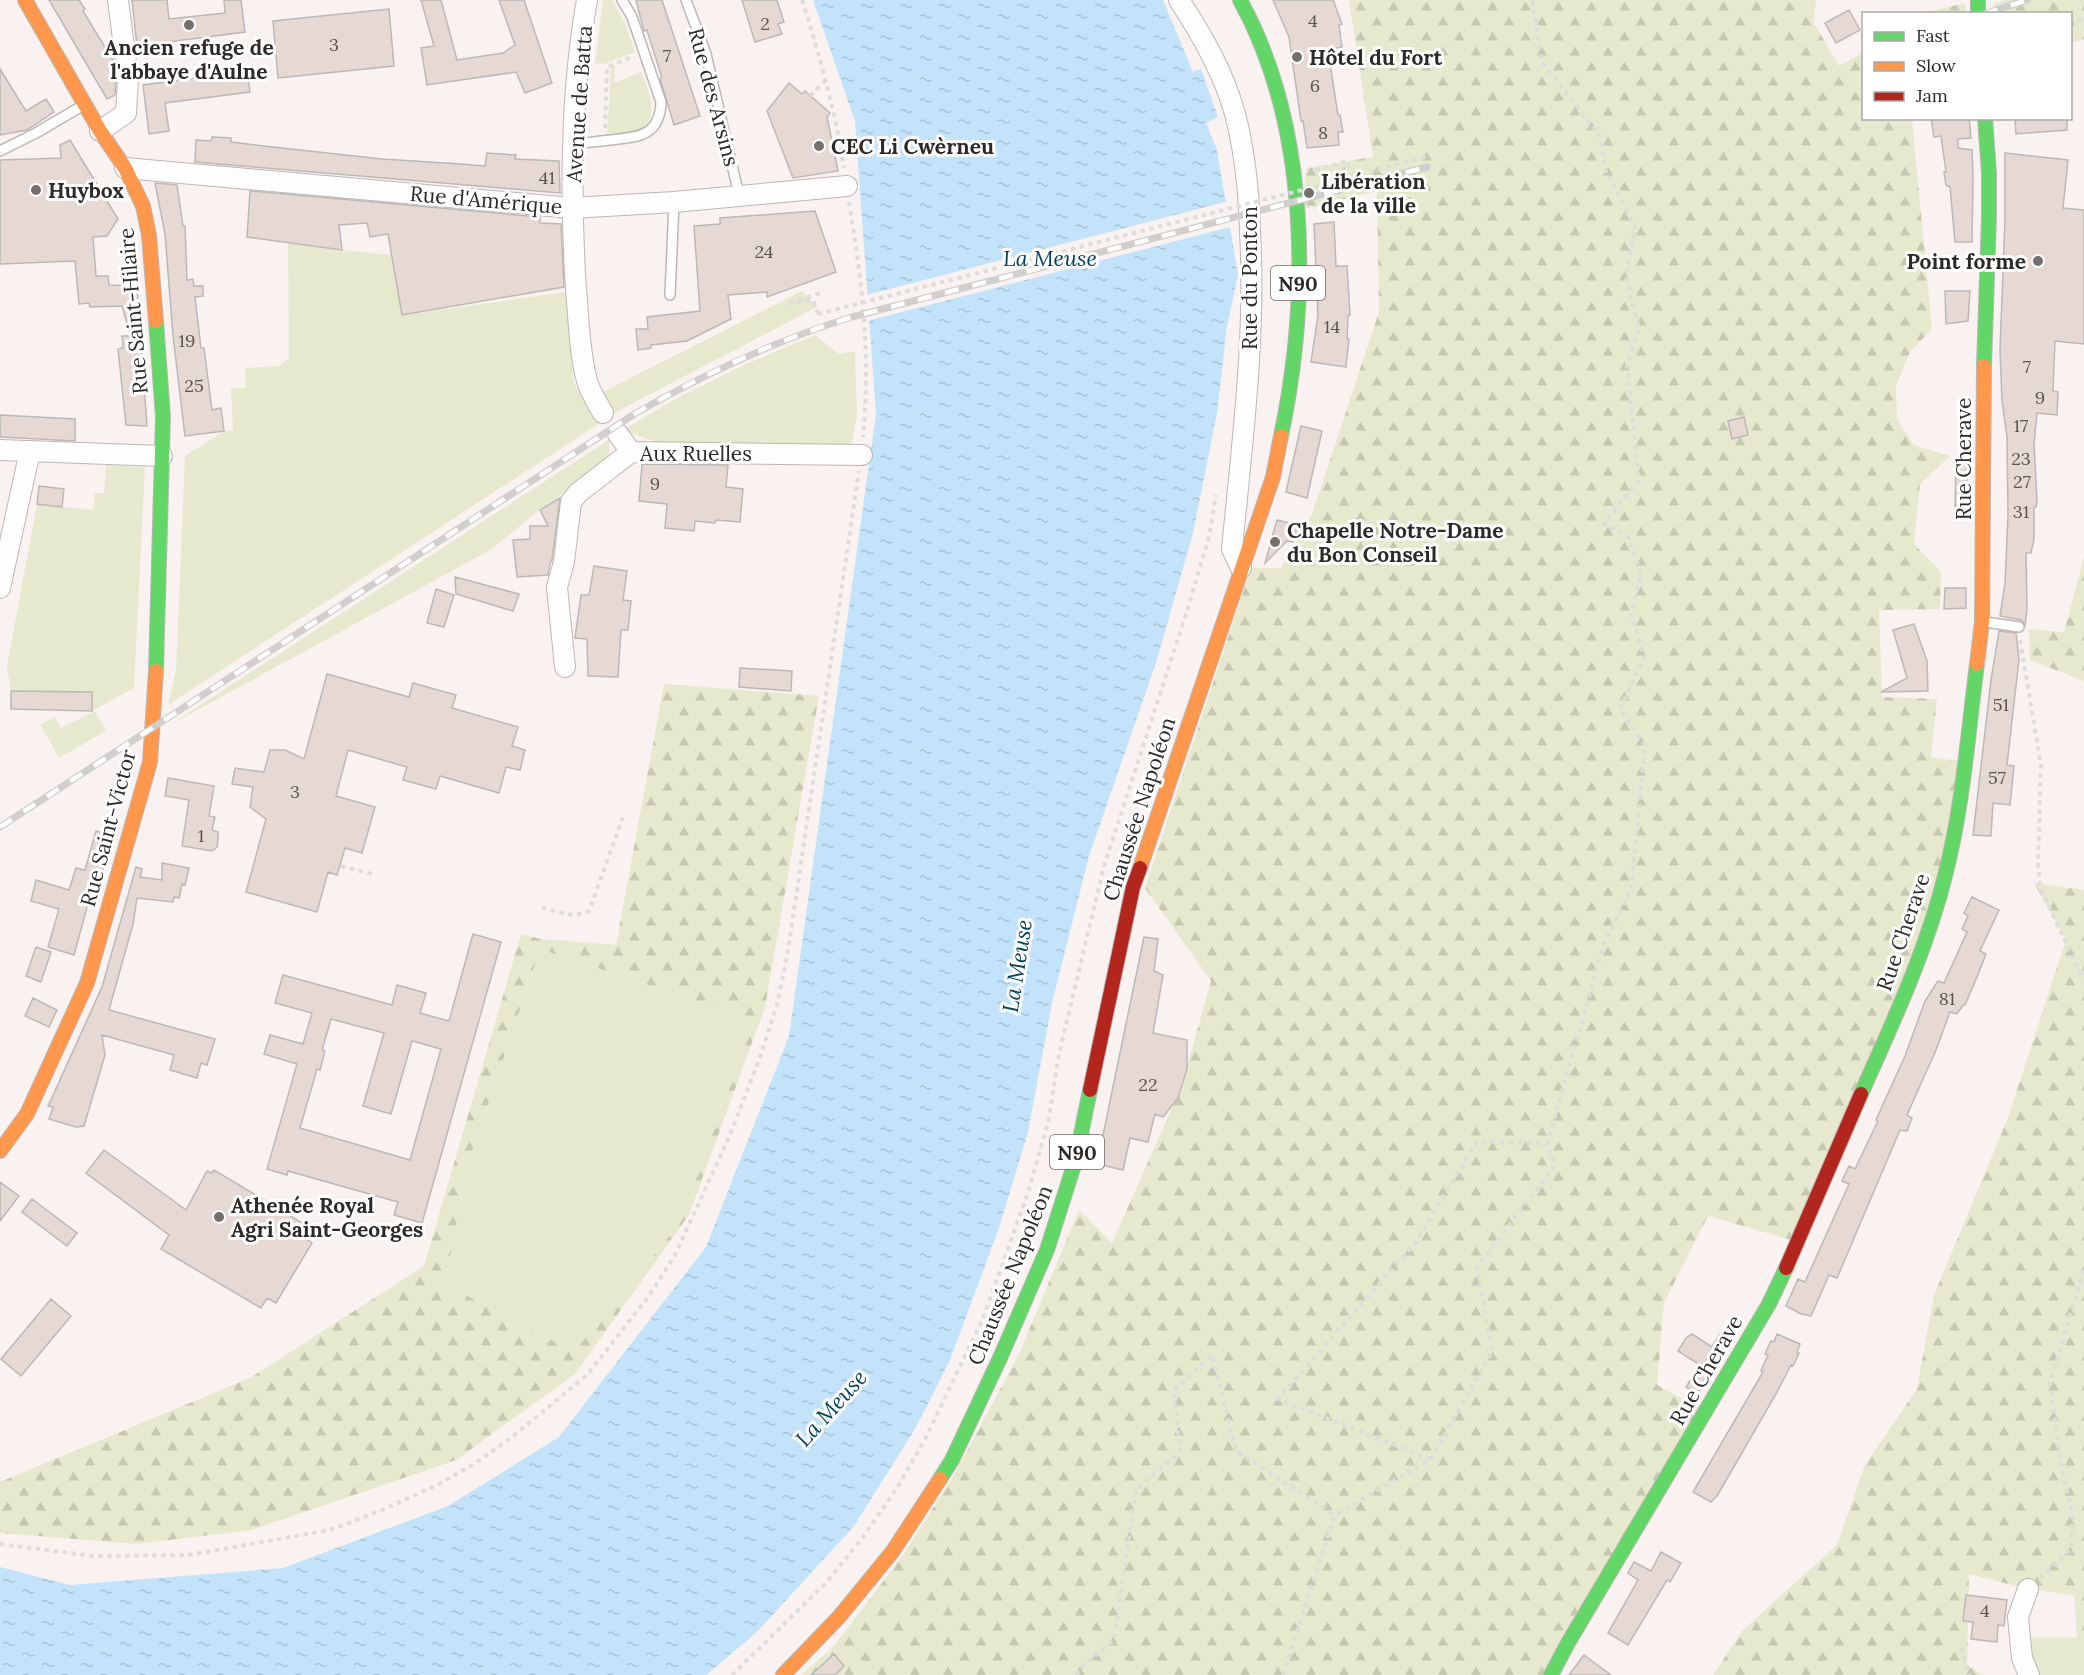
<svg xmlns="http://www.w3.org/2000/svg" width="2084" height="1675" font-family="Lora,serif">
<style>
.grass{fill:#e7e9ce}
.forest{fill:url(#forest-firs);fill-rule:evenodd}
.water{fill:url(#water-ripples)}
.pier{fill:#f9f2f0}
.building{fill:#e6d9d3;stroke:#bcb8b6;stroke-width:1.5;fill-rule:evenodd}
.lines{fill:none;stroke-linecap:round;stroke-linejoin:round}
.lane-casing{stroke:#bbb7b5;stroke-width:12}
.street-casing{stroke:#bbb7b5;stroke-width:22}
.fast-casing{stroke:#bbb7b5;stroke-width:16}
.slow-casing{stroke:#bbb7b5;stroke-width:16}
.jam-casing{stroke:#bbb7b5;stroke-width:16}
.path{stroke:#dfdddc;stroke-width:4;stroke-dasharray:4.5 4.5;stroke-linecap:butt}
.lane{stroke:#fefdfd;stroke-width:9}
.street{stroke:#fefdfd;stroke-width:20}
.fast{stroke:#63d668;stroke-width:14}
.slow{stroke:#ff974d;stroke-width:14}
.jam{stroke:#b3261e;stroke-width:14}
.rail-casing{stroke:#d1cfce;stroke-width:7}
.rail{stroke:#fff;stroke-width:4.5;stroke-dasharray:14;stroke-linecap:butt}
.path-bridge{stroke:#dfdddc;stroke-width:4;stroke-dasharray:4.5 4.5;stroke-linecap:butt}
.poi-dot{fill:#746f6d;stroke:#fff;stroke-width:2}
.labels{text-anchor:middle;dominant-baseline:central;stroke-width:6;stroke-linejoin:round;paint-order:stroke}
.number-label{font-size:18px;fill:#5b5552}
.shield{fill:#fff;stroke:#6c6968;stroke-width:1.5}
.shield-label{font-size:20px;font-weight:bold;fill:#2d2927}
.poi-label{font-size:21px;font-weight:bold;fill:#2d2927;stroke:#fff;text-anchor:start}
.street-label{font-size:21px;fill:#2d2927;stroke:#fff}
.water-label{font-size:22px;font-style:italic;fill:#044161;stroke:#fff}
</style>
<defs>
<pattern id="forest-firs" width="22" height="20" patternUnits="userSpaceOnUse" patternTransform="scale(1.5)"><rect width="22" height="20" fill="#e7e9ce"/><path d="M5 1l3.5 6h-7zM16 11l3.5 6h-7z" fill="#c6c8b1"/></pattern>
<pattern id="water-ripples" width="26" height="14" patternUnits="userSpaceOnUse" patternTransform="scale(1.5)"><rect width="26" height="14" fill="#c3e3fa"/><path d="M2 4q2-2 4 0t4 0M15 11q2-2 4 0t4 0" fill="none" stroke="#a8c3d6"/></pattern>
</defs>
<rect width="100%" height="100%" fill="#f9f2f0"/>
<path class="grass" d="M603,0H612L625,23L635,52L604,64L595,63Z
M615,65L614,83L641,72C647,89 662,117 640,129C631,133 617,133 607,135L611,67Z
M288,243L325,248L391,255L403,315L566,292L574,383L596,418L601,393L802,291L817,307L620,410L168,705L176,671L185,456L224,431L233,430L231,389L246,387L245,368L279,366L289,358Z
M815,335L839,354L855,351L857,415L852,442L842,449L658,443L623,430L679,397L746,364Z
M610,439L608,464L539,510L492,549L168,726Z
M106,465L145,467L134,688L92,711V692L11,691L7,666L37,504L93,510L95,493H104Z
M95,711L106,731L59,758L40,724L55,717L61,728Z
M540,949L755,1020L675,1229L574,1352L445,1284L467,1167Z
M2019,1637L2084,1638V1675H2029Z"/>
<path class="forest" d="M1349,0H1816L1814,23L1839,66L1863,53L1864,118L1912,119L1932,329L1910,352L1896,386L1897,419L1914,445L1950,456L1920,484L1914,544L1941,572L1940,609L1879,610L1882,697L1937,699L1931,757L1964,762L1946,873L1798,1242L1708,1216L1664,1303L1657,1385L1706,1411L1551,1675H801L832,1648L901,1558L954,1475L1019,1354L1079,1210L1112,1243L1181,1088L1211,981L1145,888L1251,568H1281L1312,514L1379,312L1377,191L1301,210L1307,168L1373,157Z
M2006,0H2084V39L2071,43L2070,14L1993,13L1994,4Z
M1965,3L1966,13L1908,14L1936,10Z
M2084,557V681L2030,660L2029,629L2064,632Z
M664,684L819,696L765,1007L689,1215L575,1374L456,1460L252,1530L136,1544L0,1533V1482L250,1378L424,1266L521,934L541,939L616,945ZM540,949L755,1020L675,1229L574,1352L445,1284L467,1167Z
M2034,883L2084,890V1638H2077L2074,1595L2028,1589L1969,1574L1967,1666L1984,1675H1713L1743,1630L1837,1545L1865,1465L1917,1389L1934,1295L2007,1120L2066,940Z"/>
<path class="water" d="M813,0H1163L1193,72L1201,69L1218,117L1206,123L1217,150L1238,275L1227,326L1217,413L1193,533L1156,663L1089,856L1052,1003L1028,1132L998,1231L950,1360L915,1429L854,1526L757,1632L706,1675H0V1567L70,1585L283,1568L448,1506L559,1437L706,1247L789,1036L876,414L855,121Z"/>
<path class="pier" d="M1229,201L1234,226L867,321L866,295Z"/>
<path class="building" d="M49,0H79L85,9L83,11L114,62L116,78L115,95L107,99Z
M132,0H167L169,19L225,13L224,0H241L245,32L137,46Z
M421,0H441L457,60L503,53L515,45L499,0H524L552,83L525,93L516,72L427,85L421,48L434,46Z
M636,0H662L700,116L674,125L660,79L662,78L647,30L644,31Z
M742,0H777L784,22L778,24L782,34L755,42Z
M1273,0H1333L1342,24L1339,25L1342,47L1328,50L1338,115H1340L1343,132H1338L1339,145L1307,148L1303,121H1301L1289,37Z
M389,9L394,66L278,78L273,21Z
M1849,10L1860,30L1836,43L1825,23Z
M0,69L26,111L46,99L54,112L27,130L0,135Z
M247,71L250,92L165,103L169,131L149,134L143,85Z
M789,83L802,94L805,91L830,113L827,117L838,171L793,178L767,111Z
M1931,118H1969L1971,138L1958,139V148L1972,150L1973,174L1972,242H1955L1950,187L1946,185L1944,172H1946L1941,136L1934,137Z
M2015,118H2067V130L2016,134Z
M212,137L231,138V142L264,146L382,159L461,164L485,166L487,153L516,155L515,159L559,161L560,193L195,162L196,140L211,141Z
M70,140L118,219L107,236L93,237L96,276H108L109,285L137,286L147,426L126,425L118,349L123,348L122,336H131L122,306L90,307L89,303L79,304L75,261L0,264V160L61,158L60,145Z
M2005,153L2068,160L2063,208L2084,210V344L2055,341L2053,391L2058,392L2057,415L2037,413L2034,444L2037,500L2036,507H2034V539L2031,553H2026L2027,610L2025,625L2021,620L2000,616L2005,583L2008,516L2007,437L2002,401L2000,350L2005,218Z
M155,183L177,185L183,226H185L187,280L193,279L194,286H203V296L195,297L201,348H204L212,410L221,408L224,431L185,436L173,336L165,234Z
M250,191L540,217V223L561,224L564,287L402,315L388,234L370,237L367,223L339,225L342,250L247,237Z
M815,211L836,272L767,297V292L728,295L731,319L687,341L651,345V348L638,350L636,329H648L647,317L700,311L694,226L720,224V218Z
M1334,222L1336,266H1347L1350,315L1348,316L1347,339H1349L1346,367L1311,362L1318,315L1314,224Z
M1945,291H1970L1968,321L1946,324Z
M0,415L75,419V441L0,437Z
M1744,417L1748,435L1732,439L1728,421Z
M1301,426L1322,431L1307,498L1286,492Z
M1956,461H1967V506H1955Z
M642,464L728,465L726,487L743,489L740,522L716,520L715,523L695,521L694,531L665,528L667,504L639,501Z
M39,486L64,489L62,507L37,504Z
M560,498L552,560L550,563L548,575L517,577L513,540L530,539V526H548L540,510Z
M1277,520L1298,525L1293,542L1287,541L1265,563Z
M594,566L627,571L623,600L631,601L628,630H621L618,677L588,676L587,639L575,638L581,595H589Z
M455,577L519,594L513,611L456,594Z
M1945,588H1966V608L1944,609Z
M436,589L454,595L444,627L427,623Z
M1914,624L1927,661L1928,691L1881,692L1907,678L1893,630Z
M1999,631L2016,633L2019,659L2007,765L2014,766L2010,805L1993,803L1991,836L1973,835L1991,680Z
M740,668L792,671L791,691L739,687Z
M327,674L409,697L413,683L456,695L452,708L518,727L512,746L525,750L520,770L506,767L499,793L440,776L436,789L403,780L407,767L348,750L336,796L375,807L362,853L345,848L337,875L328,872L317,912L246,892L266,819L250,807L253,787L232,784L235,768L264,772L270,750H285L304,759Z
M11,691L92,692V711L11,709Z
M168,778L214,786L209,816L215,817L212,830L218,832V840L217,847L212,851L182,846L189,800L165,796Z
M96,831L113,836L101,875L96,874L74,955L48,947L59,909L31,901L36,880L69,890L76,868L85,870Z
M162,863L189,868L185,885L182,884L179,898L174,897L173,902L137,898L133,924L109,1010L215,1039L207,1065L201,1063L197,1078L170,1070L174,1055L102,1035L105,1055L84,1126L76,1127L49,1119L53,1107L48,1106L50,1102L102,987L136,867L142,869L140,877L162,880Z
M1972,897L1999,910L1980,951L1986,954L1977,977L1965,1005H1963L1957,1014L1950,1012L1936,1050L1907,1115L1912,1118L1907,1131L1900,1130L1837,1278L1829,1275L1811,1316L1801,1314L1786,1306L1798,1279L1805,1282L1849,1184L1842,1181L1849,1166L1855,1169L1878,1121L1876,1120L1905,1056L1925,1001L1938,981L1944,983L1967,932L1962,929L1968,916L1964,913Z
M473,934L501,942L422,1223L394,1215L398,1202L288,1171L287,1175L267,1169L297,1064L264,1054L270,1035L303,1044L312,1013L275,1003L283,975L392,1005L397,985L426,993L420,1013L449,1021ZM331,1019L384,1033L363,1106L391,1114L412,1041L441,1049L410,1160L300,1128L317,1069L320,1070L325,1051L322,1050Z
M1144,937L1158,939L1154,971L1163,975L1153,1033L1187,1040V1069L1178,1098L1163,1117L1155,1114L1148,1142L1130,1138L1123,1170L1097,1164Z
M36,947L51,952L41,982L26,976Z
M33,998L57,1010L49,1027L25,1016Z
M104,1150L186,1210L207,1171L212,1173L214,1170L309,1227L304,1237L312,1243L276,1303L267,1298L261,1308L161,1249L169,1235L86,1173Z
M0,1182L19,1196L0,1221Z
M32,1199L77,1233L67,1246L22,1212Z
M51,1299L71,1316L21,1376L1,1359Z
M1692,1334L1712,1347L1720,1334L1729,1340L1697,1394L1686,1387L1700,1365L1678,1351L1686,1338Z
M1777,1334L1800,1344L1797,1352L1799,1353L1793,1366L1791,1365L1776,1394L1717,1496L1711,1502L1693,1492L1763,1372L1761,1371L1768,1355L1765,1354L1771,1341L1774,1342Z
M1661,1552L1681,1563L1670,1582L1667,1580L1628,1645L1608,1633L1638,1580L1628,1573L1634,1562L1651,1571Z
M1966,1595L2007,1600L2004,1626L1998,1625L1997,1642L1971,1639L1973,1622L1963,1621Z
M834,1654L844,1666L835,1675H811Z
M1584,1655L1611,1675H1569Z"/>
<g class="lines">
<defs>
<path id="lane" d="M686,0L706,54L739,195
M573,144C586,143 599,141 611,140C638,137 660,136 661,102L632,17L622,0
M0,151L36,133L82,106
M670,295L674,202
M1985,622L2019,627"/>
<path id="street" d="M587,0C570,95 570,194 576,290C579,320 579,351 587,381C590,392 597,402 603,413
M1179,0C1202,35 1224,73 1235,114C1245,152 1249,192 1250,231C1256,338 1242,443 1232,549L1241,568
M100,131L126,113L128,78L118,0
M125,168L572,208L674,202L847,186
M618,434L631,452
M0,450L162,456
M0,588L30,451
M565,667L557,587L564,562L571,502L578,493L631,452L862,455
M2028,1589L2018,1617L2022,1658L2029,1675"/>
<path id="fast" d="M1240,0C1310,127 1310,298 1281,436
M1978,0V14
M156,321L163,417L156,671
M1984,366L1989,217V173L1985,118
M1861,1094C1893,1022 1927,950 1946,872C1963,805 1968,733 1977,664
M940,1479L952,1460L1000,1358L1047,1250L1076,1159L1090,1090
M1551,1675L1568,1643L1769,1304L1786,1268"/>
<path id="slow" d="M25,0L100,131L125,168L143,206L149,235L156,321
M1977,664L1982,622L1984,366
M1140,868L1273,477L1281,436
M0,1151L27,1114L87,983L150,762L156,671
M783,1675L839,1617L893,1551L940,1479"/>
<path id="jam" d="M1090,1090L1133,887L1140,868
M1786,1268L1861,1094"/>
</defs>
<use href="#lane" class="lane-casing"/>
<use href="#street" class="street-casing"/>
<use href="#fast" class="fast-casing"/>
<use href="#slow" class="slow-casing"/>
<use href="#jam" class="jam-casing"/>
<path class="path" d="M802,0C820,56 835,111 844,168
M2070,21L2084,20
M810,96L826,80
M605,128L607,67L632,57
M1315,170L1347,161L1349,170L1335,174L1333,182
M1334,181L1426,157
M849,202C862,280 871,358 863,437
M818,314L813,300L791,303L820,293
M2020,640L2041,765L2038,862L2040,888L2084,981
M341,866L372,874
M542,907C559,913 572,918 589,911L623,817
M1430,1459L1278,1399L1416,1242L1477,1141L1547,1144
M0,1544L93,1556L189,1555L330,1530L380,1511L435,1486L474,1464L511,1438L587,1375L649,1296L675,1255L730,1135L760,1057L777,1005L788,951L859,471
M2040,1578L2071,1549L2073,1517L2060,1458L2050,1384L2084,1269
M1961,1648L1970,1675
M732,1675L827,1582L863,1537L897,1488L925,1439L982,1321L1028,1193L1049,1118L1059,1054L1104,866L1187,611L1209,537L1216,495
M1077,1675L1079,1669L1114,1640L1136,1490L1180,1452L1174,1390L1212,1355L1236,1451L1335,1515
M1283,1675L1335,1515L1431,1459L1492,1351L1477,1267L1555,1165L1547,1144L1604,943L1631,890L1645,745L1620,709L1644,657L1631,614L1641,574L1628,536L1604,523L1639,480L1627,365L1639,328L1626,276L1635,226L1606,172L1600,136L1542,62L1532,0"/>
<use href="#lane" class="lane"/>
<use href="#street" class="street"/>
<use href="#fast" class="fast"/>
<use href="#slow" class="slow"/>
<use href="#jam" class="jam"/>
<defs>
<path id="rail" d="M1984,14L2027,0
M0,827L636,413C706,373 774,341 852,317L1427,167"/>
</defs>
<use href="#rail" class="rail-casing"/>
<use href="#rail" class="rail"/>
<path class="path-bridge" d="M818,314L1333,182"/>
</g>
<g class="poi-dot">
<circle cx="189" cy="25" r="6"/>
<circle cx="1297" cy="57" r="6"/>
<circle cx="819" cy="146" r="6"/>
<circle cx="36" cy="190" r="6"/>
<circle cx="1309" cy="193" r="6"/>
<circle cx="2038" cy="261" r="6"/>
<circle cx="1275" cy="542" r="6"/>
<circle cx="219" cy="1217" r="6"/>
</g>
<g class="labels">
<g class="number-label">
<text x="1313" y="20">4</text>
<text x="765" y="23">2</text>
<text x="334" y="44">3</text>
<text x="667" y="55">7</text>
<text x="1315" y="85">6</text>
<text x="1323" y="132">8</text>
<text x="547" y="177">41</text>
<text x="764" y="251">24</text>
<text x="1332" y="326">14</text>
<text x="187" y="340">19</text>
<text x="2027" y="366">7</text>
<text x="194" y="385">25</text>
<text x="2040" y="397">9</text>
<text x="2021" y="425">17</text>
<text x="2021" y="458">23</text>
<text x="2022" y="481">27</text>
<text x="655" y="483">9</text>
<text x="2021" y="511">31</text>
<text x="2001" y="704">51</text>
<text x="1997" y="777">57</text>
<text x="295" y="791">3</text>
<text x="201" y="835">1</text>
<text x="1947" y="998">81</text>
<text x="1148" y="1084">22</text>
<text x="1985" y="1610">4</text>
</g>
<g class="shield">
<rect x="1271" y="266" width="54" height="34" rx="4.5"/>
<rect x="1050" y="1135" width="54" height="34" rx="4.5"/>
</g>
<g class="shield-label">
<text x="1298" y="283">N90</text>
<text x="1077" y="1152">N90</text>
</g>
<g class="poi-label">
<text x="189" y="47" text-anchor="middle">Ancien refuge de<tspan x="189" dy="24">l'abbaye d'Aulne</tspan></text>
<text x="1309" y="57">Hôtel du Fort</text>
<text x="831" y="146">CEC Li Cwèrneu</text>
<text x="1321" y="181">Libération<tspan x="1321" dy="24">de la ville</tspan></text>
<text x="48" y="190">Huybox</text>
<text x="2026" y="261" text-anchor="end">Point forme</text>
<text x="1287" y="530">Chapelle Notre-Dame<tspan x="1287" dy="24">du Bon Conseil</tspan></text>
<text x="231" y="1205">Athenée Royal<tspan x="231" dy="24">Agri Saint-Georges</tspan></text>
</g>
<g class="street-label">
<text transform="translate(714 97) rotate(75)">Rue des Arsins</text>
<text transform="translate(579 104) rotate(-86)">Avenue de Batta</text>
<text transform="translate(486 200) rotate(5)">Rue d'Amérique</text>
<text transform="translate(1249 278) rotate(-90)">Rue du Ponton</text>
<text transform="translate(133 311) rotate(-95)">Rue Saint-Hilaire</text>
<text x="696" y="453">Aux Ruelles</text>
<text transform="translate(1963 459) rotate(-90)">Rue Cherave</text>
<text transform="translate(1139 809) rotate(-72)">Chaussée Napoléon</text>
<text transform="translate(108 828) rotate(-75)">Rue Saint-Victor</text>
<text transform="translate(1903 932) rotate(-71)">Rue Cherave</text>
<text transform="translate(1010 1275) rotate(-68)">Chaussée Napoléon</text>
<text transform="translate(1706 1370) rotate(-60)">Rue Cherave</text>
</g>
<g class="water-label">
<text x="1050" y="258">La Meuse</text>
<text transform="translate(1017 966) rotate(-81)">La Meuse</text>
<text transform="translate(831 1408) rotate(-48)">La Meuse</text>
</g>
</g>
<rect x="1862" y="12" width="210" height="108" fill="#ffffff" stroke="#aba9a9" stroke-width="1.5"/>
<rect x="1874" y="32" width="30" height="9" fill="#63d668" stroke="#aba9a9" stroke-width="1.5"/>
<text x="1916" y="42" font-size="18" fill="#2d2927">Fast</text>
<rect x="1874" y="62" width="30" height="9" fill="#ff974d" stroke="#aba9a9" stroke-width="1.5"/>
<text x="1916" y="72" font-size="18" fill="#2d2927">Slow</text>
<rect x="1874" y="92" width="30" height="9" fill="#b3261e" stroke="#aba9a9" stroke-width="1.5"/>
<text x="1916" y="102" font-size="18" fill="#2d2927">Jam</text>
</svg>
